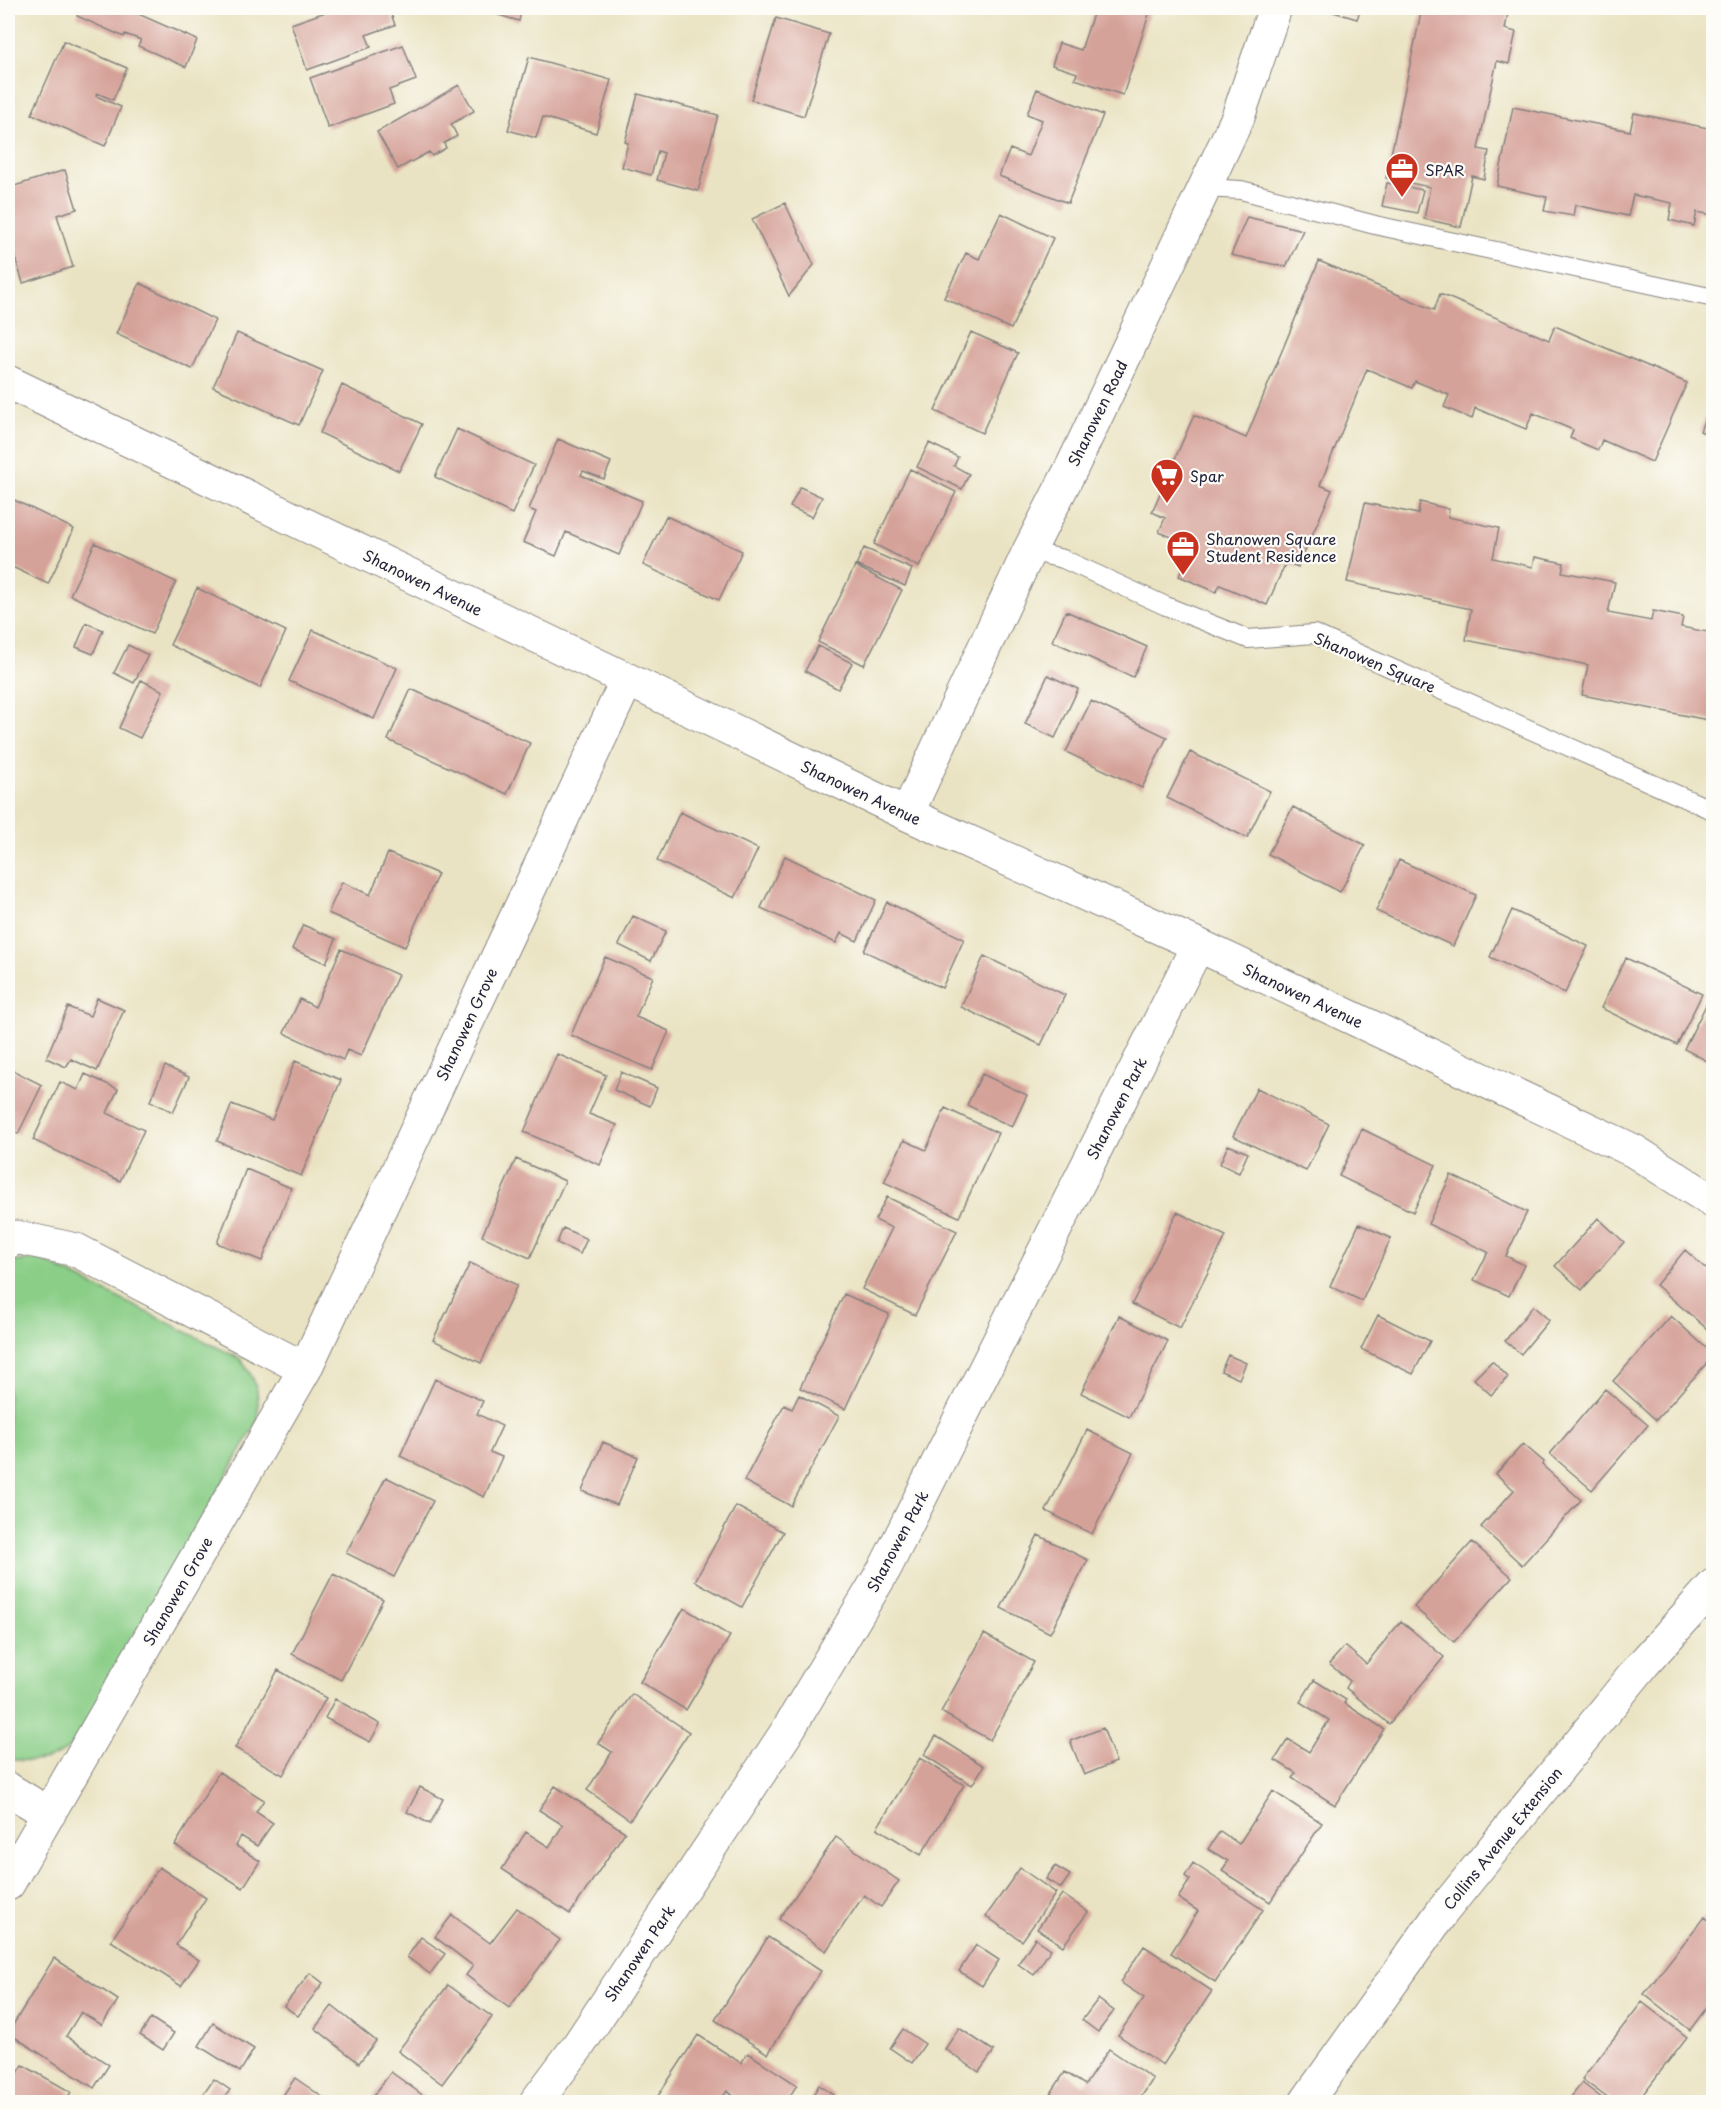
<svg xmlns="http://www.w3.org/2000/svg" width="1721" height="2110" font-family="'Playpen Sans',sans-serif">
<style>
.green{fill:#8ace87;stroke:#567861;stroke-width:1.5}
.building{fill:#d5a299}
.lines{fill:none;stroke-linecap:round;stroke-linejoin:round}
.lane-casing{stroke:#86827f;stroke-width:20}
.street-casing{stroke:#86827f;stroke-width:35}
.secondary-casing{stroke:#86827f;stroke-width:35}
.lane{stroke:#fff;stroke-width:18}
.street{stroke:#fff;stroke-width:33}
.secondary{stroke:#fff;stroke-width:33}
.labels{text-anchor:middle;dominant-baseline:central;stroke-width:4.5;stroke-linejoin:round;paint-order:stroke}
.poi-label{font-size:15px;fill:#22223b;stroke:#fdfcf7;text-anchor:start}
.street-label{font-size:15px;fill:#22223b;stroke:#fdfcf7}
</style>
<rect width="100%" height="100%" fill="#fdfcf7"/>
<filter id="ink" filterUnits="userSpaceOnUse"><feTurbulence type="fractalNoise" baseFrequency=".0167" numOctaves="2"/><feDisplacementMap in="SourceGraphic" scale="12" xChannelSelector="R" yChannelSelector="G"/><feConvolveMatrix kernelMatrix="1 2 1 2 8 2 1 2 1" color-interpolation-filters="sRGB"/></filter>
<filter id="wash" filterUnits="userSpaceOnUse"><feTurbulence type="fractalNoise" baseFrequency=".008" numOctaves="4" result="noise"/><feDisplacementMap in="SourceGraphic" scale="24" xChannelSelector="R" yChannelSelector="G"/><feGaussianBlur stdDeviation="1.35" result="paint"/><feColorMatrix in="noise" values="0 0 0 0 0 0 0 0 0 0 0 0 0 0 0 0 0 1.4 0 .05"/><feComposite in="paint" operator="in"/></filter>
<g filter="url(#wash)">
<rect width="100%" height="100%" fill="#eae3c3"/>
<path class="green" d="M40,1259L239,1358C258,1381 259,1391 258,1420L77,1742C52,1762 39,1763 8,1759V1262Z"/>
<g id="blocks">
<path class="building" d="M81,8H139L136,13L197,40L186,67L138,46L141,40L125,34L124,37L77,16Z
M337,8H389L395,25L366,35L371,47L307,70L291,24Z
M475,8H522L519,21Z
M1095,8H1151L1123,95L1075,79L1077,73L1052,65L1059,43L1081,50Z
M1320,8H1361L1357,19Z
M1422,8H1509L1505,29L1516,32L1509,64L1497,61L1478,149L1489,151L1484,179L1472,176L1461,227L1424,219L1430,187L1386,178Z
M1689,8H1713V14Z
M776,18L829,34L804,116L751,100Z
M64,41L127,68L113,100L97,93L96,96L121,107L105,146L32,114Z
M403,45L416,80L389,90L394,104L328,128L310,78Z
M529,57L611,80L596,133L543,117L536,138L508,130Z
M459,85L474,111L451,124L457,136L444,143L446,148L432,156L429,152L398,169L377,132Z
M1037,89L1103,115L1068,203L999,176L1010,149L1028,156L1042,120L1027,114Z
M638,94L718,115L698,191L657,180L664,153L658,151L651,175L622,167L628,143L625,142Z
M1513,107L1630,131L1634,113L1713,129V215L1697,212L1694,226L1669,220L1672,203L1633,195L1628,216L1575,205L1573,216L1544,211L1547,197L1497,186Z
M65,170L77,209L57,215L73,267L23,283L8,234V188Z
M1387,183L1423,190L1417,213L1382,206Z
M785,203L814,265L789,296L752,219Z
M1001,213L1053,238L1011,329L944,298L966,253L979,259Z
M1247,217L1303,230L1286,267L1231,255Z
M1319,261L1434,310L1440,294L1549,340L1555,326L1687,383L1652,462L1602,440L1598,450L1570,438L1573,430L1533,413L1526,429L1475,408L1472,419L1444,407L1449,395L1415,381L1412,388L1367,369L1320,485L1332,490L1298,567L1286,562L1267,605L1220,585L1216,592L1179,576L1192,545L1159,532L1165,518L1152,512L1194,415L1246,438Z
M140,283L215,320L192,369L116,334Z
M971,332L1018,353L982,433L935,411Z
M237,333L323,371L299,425L213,387Z
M342,385L422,424L399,471L320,433Z
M1713,398V437L1700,431Z
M457,429L534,465L512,514L435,477Z
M558,439L611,462L604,479L583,471L581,475L642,501L619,555L566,532L556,556L523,542L536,512L529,509Z
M929,443L958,457L954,466L969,474L962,489L917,467Z
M910,469L956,492L919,567L874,544Z
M800,487L822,497L812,517L790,507Z
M8,497L74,529L48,584L8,565Z
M1420,502L1449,509L1448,517L1499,528L1493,558L1533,567L1535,557L1564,563L1562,572L1615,582L1608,613L1651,621L1653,611L1683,617L1681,627L1713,633V721L1582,695L1588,665L1466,640L1471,609L1347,582L1365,503L1418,514Z
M666,516L742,551L719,600L643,565Z
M95,543L176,582L152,634L70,595Z
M864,548L912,569L905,586L856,565Z
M855,566L902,590L864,665L818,642Z
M197,588L286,631L260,688L170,645Z
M1066,611L1147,647L1133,677L1052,641Z
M86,623L103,630L93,654L76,647Z
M313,630L397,668L374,719L289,681Z
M128,645L148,655L134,683L114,673Z
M818,646L852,663L838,689L805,671Z
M1048,675L1078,689L1055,738L1025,724Z
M141,680L163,691L140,738L119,728Z
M411,689L530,743L507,794L388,740Z
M1091,701L1167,737L1142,788L1066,752Z
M1190,752L1270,791L1247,838L1167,798Z
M1293,807L1365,845L1340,892L1268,854Z
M680,812L758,849L735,898L657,861Z
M388,853L438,874L405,947L328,913L342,882L370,895Z
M785,856L876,900L857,941L841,933L836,943L761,908Z
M1399,860L1476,895L1453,946L1376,911Z
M887,902L964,939L942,988L864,951Z
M1512,910L1588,946L1565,993L1490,957Z
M633,916L666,931L651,961L619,945Z
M303,925L336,939L326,963L292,949Z
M341,949L398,975L361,1056L347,1050L343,1060L284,1033L300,999L315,1007Z
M984,956L1065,995L1041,1045L961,1007Z
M605,957L653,977L636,1017L669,1031L652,1070L571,1035Z
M1626,958L1702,994L1677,1045L1601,1008Z
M1713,991V1064L1684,1049Z
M97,998L124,1010L97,1071L71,1059L66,1067L46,1058L68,1007L90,1016Z
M557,1054L606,1075L589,1114L617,1125L600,1165L524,1132Z
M295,1061L341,1080L301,1176L217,1141L232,1104L272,1120Z
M165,1066L189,1077L173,1112L150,1101Z
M8,1068L42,1085L18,1134L8,1129Z
M621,1072L657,1088L650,1106L614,1090Z
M85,1074L118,1089L107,1113L144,1130L120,1181L33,1140L60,1082L78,1090Z
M982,1074L1027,1095L1012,1127L967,1105Z
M1257,1088L1329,1124L1306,1171L1233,1136Z
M945,1108L998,1133L959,1217L884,1182L904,1140L926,1150Z
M1362,1129L1436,1165L1413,1212L1339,1176Z
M1228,1145L1248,1153L1239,1173L1220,1164Z
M516,1159L565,1181L530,1258L482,1236Z
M246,1169L291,1188L262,1261L217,1243Z
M1451,1175L1527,1212L1506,1256L1524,1265L1509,1296L1474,1280L1488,1252L1428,1224Z
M887,1197L957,1231L915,1315L862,1289L892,1228L875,1220Z
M1177,1212L1226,1236L1180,1328L1132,1304Z
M1598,1218L1624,1242L1582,1290L1555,1266Z
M1359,1224L1391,1238L1362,1301L1330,1286Z
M563,1228L587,1239L580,1254L557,1243Z
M1685,1250L1713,1275V1334L1656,1285Z
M470,1263L517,1285L481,1363L433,1340Z
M844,1294L889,1314L845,1409L800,1388Z
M1533,1306L1549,1320L1521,1354L1505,1341Z
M1378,1315L1430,1341L1413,1374L1361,1349Z
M1119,1316L1168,1341L1129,1417L1081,1393Z
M1671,1316L1714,1355L1656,1420L1613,1381Z
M1228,1355L1246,1363L1239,1379L1221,1371Z
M1492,1361L1508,1377L1491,1395L1474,1379Z
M435,1379L483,1401L477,1414L502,1426L490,1452L502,1457L484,1497L400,1456Z
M1605,1389L1648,1425L1592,1490L1550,1454Z
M799,1395L839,1416L791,1506L744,1481L784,1405L792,1409Z
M1087,1430L1133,1453L1092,1534L1046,1511Z
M603,1442L638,1457L617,1505L582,1491Z
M1523,1444L1544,1462L1542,1465L1581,1500L1522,1565L1481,1527L1514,1490L1496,1474Z
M386,1477L433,1501L394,1577L346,1553Z
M736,1506L783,1532L742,1607L695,1581Z
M1038,1535L1088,1560L1050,1633L1001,1608Z
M1472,1542L1512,1577L1454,1642L1414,1607Z
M333,1574L383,1599L341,1680L292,1654Z
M684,1608L730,1636L686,1710L640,1682Z
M1401,1621L1444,1657L1389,1724L1346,1688L1350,1681L1329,1664L1345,1646L1366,1664Z
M984,1634L1034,1662L990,1740L941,1712Z
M278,1670L326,1698L283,1775L235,1748Z
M1314,1680L1346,1700L1344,1703L1384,1729L1335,1805L1292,1778L1296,1773L1275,1760L1288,1739L1309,1752L1329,1720L1300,1702Z
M632,1694L689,1732L630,1820L587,1790L612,1752L598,1743Z
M335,1699L380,1724L370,1742L325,1718Z
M1103,1728L1116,1762L1084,1775L1070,1741Z
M936,1736L984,1766L972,1785L924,1755Z
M920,1758L964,1785L921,1855L877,1828Z
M219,1772L264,1800L256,1812L273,1823L257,1846L241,1836L236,1846L260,1861L243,1888L175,1845Z
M555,1786L625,1832L570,1914L502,1869L526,1832L549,1847L563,1825L539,1810Z
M420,1787L443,1799L430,1824L407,1812Z
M1273,1791L1322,1823L1270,1902L1222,1871L1228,1861L1208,1849L1220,1831L1239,1844Z
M836,1837L899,1881L881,1907L864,1895L826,1951L779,1919Z
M1193,1863L1263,1910L1215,1982L1171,1953L1198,1911L1178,1898L1190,1880L1185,1876Z
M1055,1866L1070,1875L1061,1888L1046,1879Z
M159,1867L206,1898L176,1945L199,1960L181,1986L111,1941Z
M1020,1868L1056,1893L1022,1941L986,1916Z
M1062,1894L1088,1912L1063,1946L1037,1929Z
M517,1908L560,1940L509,2008L466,1975L473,1966L435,1937L452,1915L490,1943Z
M1704,1917L1713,1925V1999L1690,2030L1644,1994Z
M421,1937L445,1954L430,1974L407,1957Z
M768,1937L821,1971L768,2054L715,2020Z
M1035,1938L1051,1949L1034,1975L1018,1964Z
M976,1945L999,1960L982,1986L959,1971Z
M1144,1946L1212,1991L1163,2065L1118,2035L1144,1998L1120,1982Z
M54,1958L118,2000L102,2025L81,2012L66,2036L109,2065L94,2088L8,2033Z
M310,1973L323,1983L298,2016L284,2006Z
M448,1985L492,2017L442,2084L398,2051Z
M1098,1999L1114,2011L1098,2032L1082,2020Z
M1642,2002L1687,2037L1637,2102H1613L1582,2079Z
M332,2006L376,2041L359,2063L315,2028Z
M151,2018L174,2033L163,2050L140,2035Z
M213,2023L254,2049L240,2072L199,2046Z
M959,2028L994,2051L979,2072L945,2049Z
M903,2029L925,2044L912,2063L890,2048Z
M698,2035L741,2063L748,2053L797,2085L786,2102H744L727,2091L719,2102H654Z
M1109,2049L1153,2079L1138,2102H1045L1065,2072L1085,2085Z
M23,2065L71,2092L65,2102H8V2066L18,2073Z
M391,2072L432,2102H369Z
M295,2078L327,2100L325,2102L279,2101Z
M214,2079L230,2090L221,2102H198Z
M1582,2083L1607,2102H1567Z
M819,2085L834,2095L830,2102H818L811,2098Z"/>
</g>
</g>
<g filter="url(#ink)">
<use href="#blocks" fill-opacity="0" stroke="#86827f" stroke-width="1.5"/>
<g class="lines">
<defs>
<path id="lane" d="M1204,188L1241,190L1375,225L1714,298
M1029,551L1063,559L1166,606L1248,639L1314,634L1714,811"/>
<path id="street" d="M8,382L907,814L1198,945L1634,1151L1714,1202
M907,814L1029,551L1073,465L1238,117L1275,8
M8,1242L16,1237L76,1250L305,1369
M8,1789L49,1814
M8,1884L305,1369L627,680
M536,2102L578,2046L786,1733L885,1568L1198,945"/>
<path id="secondary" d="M1306,2102L1442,1912L1644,1663L1714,1585"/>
</defs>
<use href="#lane" class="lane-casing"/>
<use href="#street" class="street-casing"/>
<use href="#secondary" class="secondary-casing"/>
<use href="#lane" class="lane"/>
<use href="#street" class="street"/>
<use href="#secondary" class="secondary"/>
</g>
</g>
<defs>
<symbol id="office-pin" viewBox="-11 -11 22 30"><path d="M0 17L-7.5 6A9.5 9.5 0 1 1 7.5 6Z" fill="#c8321e" stroke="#fdfcf7"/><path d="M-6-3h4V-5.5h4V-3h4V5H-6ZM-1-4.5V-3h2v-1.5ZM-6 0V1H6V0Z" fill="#fff"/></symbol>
<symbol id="supermarket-pin" viewBox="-11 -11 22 30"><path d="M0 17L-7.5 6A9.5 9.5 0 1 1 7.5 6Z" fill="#c8321e" stroke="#fdfcf7"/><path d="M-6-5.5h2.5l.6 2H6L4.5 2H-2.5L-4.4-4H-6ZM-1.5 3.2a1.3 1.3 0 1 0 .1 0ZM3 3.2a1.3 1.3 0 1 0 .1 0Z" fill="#fff"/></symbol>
</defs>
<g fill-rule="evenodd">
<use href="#office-pin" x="1383" y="150" width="38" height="52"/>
<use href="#supermarket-pin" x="1148" y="456" width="38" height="52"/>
<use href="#office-pin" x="1164" y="528" width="38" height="52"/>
</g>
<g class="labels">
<g class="poi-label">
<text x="1425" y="169">SPAR</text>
<text x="1190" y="475">Spar</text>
<text x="1206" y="538">Shanowen Square<tspan x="1206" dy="17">Student Residence</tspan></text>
</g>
<g class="street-label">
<text transform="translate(1097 413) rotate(-64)">Shanowen Road</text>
<text transform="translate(423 582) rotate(26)">Shanowen Avenue</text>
<text transform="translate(1375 662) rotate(23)">Shanowen Square</text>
<text transform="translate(861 792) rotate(25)">Shanowen Avenue</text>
<text transform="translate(1303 995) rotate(25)">Shanowen Avenue</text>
<text transform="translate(466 1024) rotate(-65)">Shanowen Grove</text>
<text transform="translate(1116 1108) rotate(-63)">Shanowen Park</text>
<text transform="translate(897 1541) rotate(-62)">Shanowen Park</text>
<text transform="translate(177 1591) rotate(-60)">Shanowen Grove</text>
<text transform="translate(1502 1838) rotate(-51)">Collins Avenue Extension</text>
<text transform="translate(639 1953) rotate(-56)">Shanowen Park</text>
</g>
</g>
<rect width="1721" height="2110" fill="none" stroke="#fdfcf7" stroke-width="30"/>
</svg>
